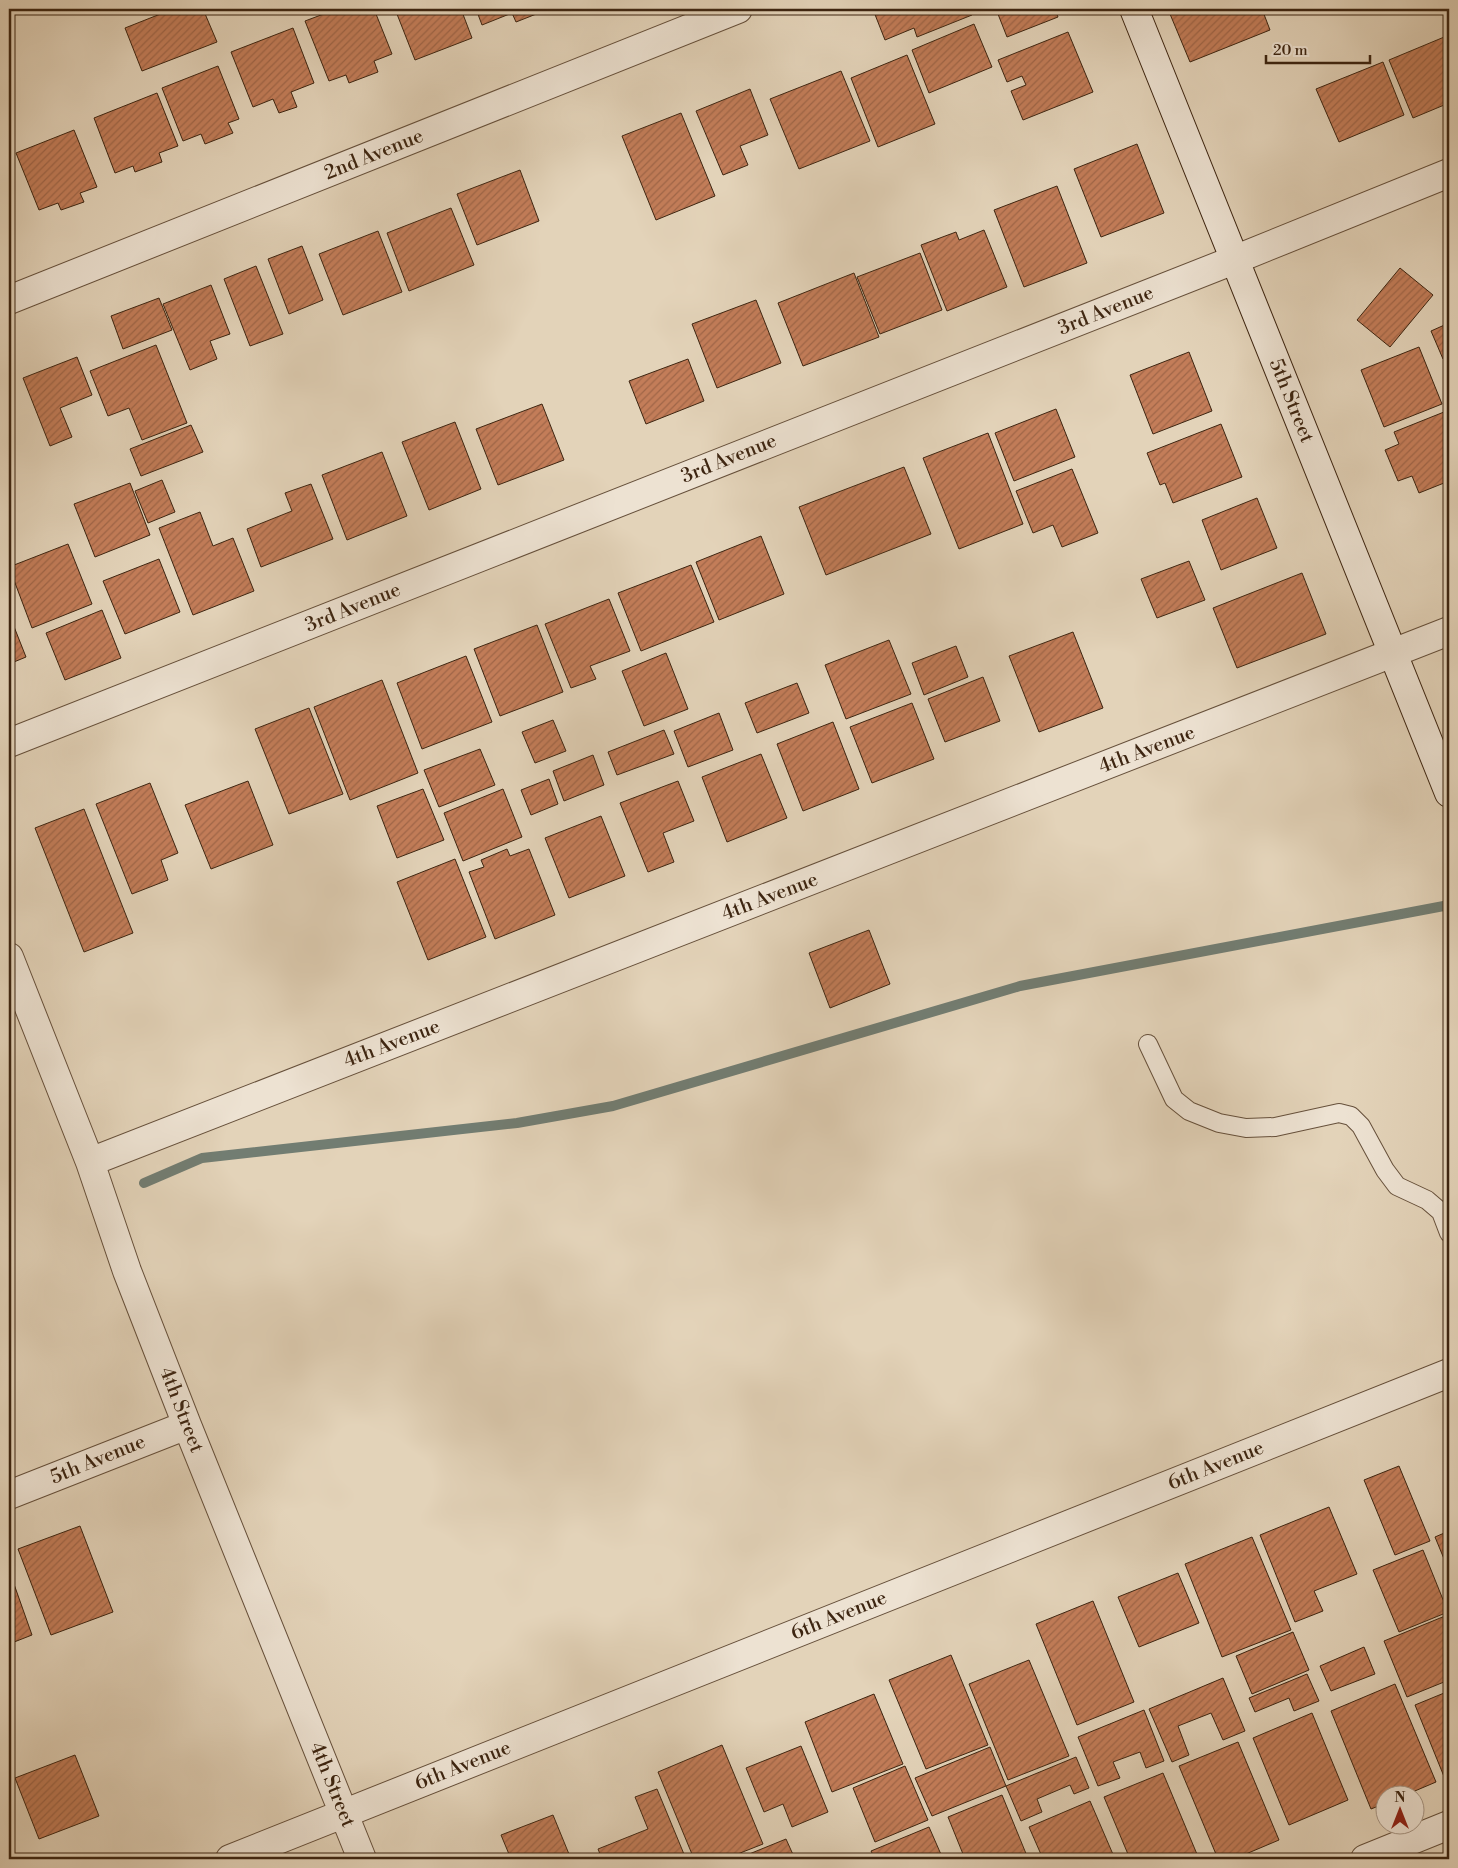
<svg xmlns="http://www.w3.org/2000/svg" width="1458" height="1868" font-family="'Libre Bodoni',serif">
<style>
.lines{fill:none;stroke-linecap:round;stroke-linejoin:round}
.stream{stroke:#727d72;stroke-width:10}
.building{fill:url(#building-hatch);stroke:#3d2511}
.lane-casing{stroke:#66503b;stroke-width:20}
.street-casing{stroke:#66503b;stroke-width:30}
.secondary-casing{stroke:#3d2511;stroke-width:30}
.lane{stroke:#ede2d2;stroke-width:18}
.street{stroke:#ede2d2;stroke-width:28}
.secondary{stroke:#ede2d2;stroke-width:28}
.labels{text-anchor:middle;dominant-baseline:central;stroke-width:4;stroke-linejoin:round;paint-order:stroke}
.street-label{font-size:20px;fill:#3d2511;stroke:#ede2d2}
</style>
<defs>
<pattern id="building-hatch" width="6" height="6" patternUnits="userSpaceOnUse" patternTransform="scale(1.25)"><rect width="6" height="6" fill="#c37d59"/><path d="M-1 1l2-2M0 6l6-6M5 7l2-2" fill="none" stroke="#a06648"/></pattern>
</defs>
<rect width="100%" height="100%" fill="#e3d3b9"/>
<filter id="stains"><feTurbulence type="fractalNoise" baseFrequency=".004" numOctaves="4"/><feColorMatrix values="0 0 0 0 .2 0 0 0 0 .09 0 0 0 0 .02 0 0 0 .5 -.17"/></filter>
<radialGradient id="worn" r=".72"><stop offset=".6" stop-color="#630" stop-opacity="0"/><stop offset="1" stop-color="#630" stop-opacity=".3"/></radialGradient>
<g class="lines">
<path class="stream" d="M144,1183L202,1158L517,1123L613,1106L1020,986L1449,905"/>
</g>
<path class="building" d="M173,9H203L217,42L142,71L125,28Z
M337,9H374L392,54L374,61L378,72L349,83L346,75L329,81L305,21Z
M395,9H461L472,38L415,60Z
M476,9H549L516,22L512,13L482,25Z
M882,9H970L972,15L917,37L914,28L885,40L874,12Z
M996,9H1055L1058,17L1007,37Z
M1182,9H1262L1270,30L1190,62L1170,14Z
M974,24L992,67L929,93L912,50Z
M293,28L314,83L291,92L297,107L279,113L273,99L253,107L231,52Z
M1068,32L1093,92L1023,120L1011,91L1026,85L1022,76L1007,82L998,60Z
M1449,35V103L1413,118L1389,60Z
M907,55L935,124L878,147L851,78Z
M1383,62L1404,115L1339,142L1316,89Z
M218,66L239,119L228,123L233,133L205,144L201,134L183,141L162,88Z
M841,71L870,141L799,169L770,99Z
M750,89L768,135L740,146L748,165L723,175L696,111Z
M157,93L178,146L159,153L162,162L135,172L133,166L115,173L94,118Z
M681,113L715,196L656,220L622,136Z
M74,130L97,187L80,193L84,202L61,210L58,203L39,210L16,153Z
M1137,144L1164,213L1101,237L1074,169Z
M520,170L539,221L477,245L457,194Z
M1057,186L1087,263L1024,287L994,210Z
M451,208L474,265L409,291L387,233Z
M984,230L1007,287L947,311L921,245L956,232L959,240Z
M378,231L402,292L343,315L319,254Z
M302,246L323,300L289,314L268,259Z
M920,253L942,310L880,334L857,277Z
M256,266L283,334L250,346L224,279Z
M1400,268L1433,295L1390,347L1357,320Z
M854,273L879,337L803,366L778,303Z
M211,285L230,334L210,341L217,359L190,370L163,304Z
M159,298L172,330L123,349L111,316Z
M756,300L781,363L717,388L692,324Z
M1449,323V356L1443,359L1431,331Z
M156,345L187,423L142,440L129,408L108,416L90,371Z
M1419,347L1442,404L1384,427L1361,370Z
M1189,352L1212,411L1153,434L1130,375Z
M77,357L92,395L60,408L72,437L50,446L23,378Z
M688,359L704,401L646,424L629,381Z
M542,404L564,460L498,485L476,429Z
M1056,409L1075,457L1014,481L995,433Z
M1449,410V481L1419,493L1412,476L1398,481L1385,450L1399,444L1394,432Z
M455,422L481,489L429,510L402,442Z
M1221,424L1242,477L1173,503L1165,483L1160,485L1147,453Z
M191,425L203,452L141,476L130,449Z
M988,433L1023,524L959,549L923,458Z
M382,452L407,516L347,540L322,475Z
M904,467L931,534L826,575L799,507Z
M1072,469L1098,533L1062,547L1053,525L1033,533L1016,491Z
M162,480L175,512L148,523L135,491Z
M130,483L150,535L95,557L74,504Z
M311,484L333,539L261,567L247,529L292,511L285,493Z
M1257,498L1277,548L1221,570L1202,520Z
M200,512L213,546L233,538L254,591L193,615L159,528Z
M761,536L784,594L719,620L696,562Z
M68,544L92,604L32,628L9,567Z
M159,559L180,612L125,634L103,581Z
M1189,561L1205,600L1157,618L1141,579Z
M691,565L714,622L641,651L618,593Z
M1302,573L1326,634L1237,668L1213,608Z
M609,599L630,651L590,666L596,679L571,688L545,624Z
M102,610L121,658L65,680L46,633Z
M9,614L26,657L9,664Z
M537,625L563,692L500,716L474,649Z
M1073,632L1103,708L1039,732L1009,656Z
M889,640L911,694L846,719L825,665Z
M956,646L968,677L924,695L912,663Z
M666,653L688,709L644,726L622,671Z
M466,656L492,722L422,749L397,683Z
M983,677L1000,721L945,742L928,699Z
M382,680L418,773L350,800L314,707Z
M797,683L809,713L757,733L745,703Z
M912,703L934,759L872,783L850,727Z
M309,708L343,794L289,814L255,729Z
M719,713L733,750L688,767L674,731Z
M553,720L566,751L535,763L522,732Z
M833,722L859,789L803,811L777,744Z
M664,730L674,754L617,775L608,752Z
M480,749L495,785L439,807L424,770Z
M761,754L787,818L727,842L702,777Z
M593,755L604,785L564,801L553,771Z
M549,779L558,804L531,815L521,790Z
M248,781L273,845L211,869L185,805Z
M678,781L694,821L663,833L674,862L648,872L620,803Z
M150,783L178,853L161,860L168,880L132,894L96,804Z
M423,789L444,840L397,858L377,806Z
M503,789L522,837L463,861L444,813Z
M84,809L133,933L84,952L35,828Z
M601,816L625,876L569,898L545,838Z
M507,849L510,856L529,849L555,915L495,939L469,872L484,867L481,860Z
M455,859L486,937L428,960L397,882Z
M869,930L890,984L830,1008L809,953Z
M1399,1466L1430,1541L1395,1555L1364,1480Z
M1329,1507L1357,1574L1314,1591L1323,1611L1295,1622L1260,1535Z
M80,1526L113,1612L51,1635L18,1549Z
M1449,1531V1571L1435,1537Z
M1252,1537L1291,1630L1222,1657L1185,1564Z
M1423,1550L1448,1612L1399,1632L1373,1570Z
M9,1570L32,1635L9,1644Z
M1178,1573L1199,1623L1139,1647L1118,1597Z
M1093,1601L1134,1702L1077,1725L1036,1624Z
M1445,1616L1449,1626V1680L1407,1697L1384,1641Z
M1293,1632L1309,1670L1252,1694L1236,1656Z
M1364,1647L1375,1674L1331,1691L1320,1666Z
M951,1655L988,1745L926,1769L889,1680Z
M1029,1660L1069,1756L1008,1780L969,1684Z
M1307,1674L1319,1701L1294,1711L1289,1698L1255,1712L1249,1698Z
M1223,1678L1245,1731L1223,1740L1211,1713L1178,1726L1189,1755L1172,1762L1149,1709Z
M1395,1684L1436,1782L1403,1796H1386V1803L1371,1809L1331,1711Z
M1449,1691V1777L1445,1779L1415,1705Z
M874,1694L903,1764L832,1792L805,1722Z
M1144,1710L1164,1761L1146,1768L1140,1752L1113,1762L1120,1778L1098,1786L1078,1737Z
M1312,1713L1348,1800L1289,1825L1253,1738Z
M1238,1742L1279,1840L1234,1859H1218L1179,1766Z
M722,1745L763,1844L725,1859H694L658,1772Z
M801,1746L828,1812L792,1827L783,1804L764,1812L746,1768Z
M990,1747L1006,1786L932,1816L915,1778Z
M75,1755L99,1816L39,1839L15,1778Z
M1076,1757L1089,1788L1074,1794L1070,1785L1037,1799L1042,1812L1021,1821L1006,1786Z
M905,1766L928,1820L875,1842L853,1788Z
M1163,1773L1199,1859H1130L1104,1797Z
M657,1789L686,1859H602L598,1849L648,1829L635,1797Z
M1002,1795L1027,1856L1020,1859H965L948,1817Z
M1090,1801L1115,1859H1043L1029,1827Z
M553,1815L571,1859H511L501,1835Z
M929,1827L943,1859H875L871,1851Z
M786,1839L795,1859H737Z"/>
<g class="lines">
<defs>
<path id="lane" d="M1148,1044L1174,1099L1189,1111L1219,1123L1246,1128L1275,1127L1339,1113L1351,1116L1361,1126L1385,1170L1397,1186L1427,1200L1441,1212L1449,1233"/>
<path id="street" d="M9,300L738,9
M9,743L1234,260L1449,173
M9,957L90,1162L127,1271L187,1425L362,1859
M90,1162L1449,631
M9,1495L187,1425
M230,1859L1449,1373
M1365,1859L1449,1825"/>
<path id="secondary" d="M1134,9L1449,793"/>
</defs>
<use href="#lane" class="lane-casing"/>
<use href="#street" class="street-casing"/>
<use href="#secondary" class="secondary-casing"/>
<use href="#lane" class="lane"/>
<use href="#street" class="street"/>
<use href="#secondary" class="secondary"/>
</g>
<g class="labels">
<g class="street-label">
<text transform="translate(374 155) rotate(-22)">2nd Avenue</text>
<text transform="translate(1106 311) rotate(-22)">3rd Avenue</text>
<text transform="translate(1291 401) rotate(68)">5th Street</text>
<text transform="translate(729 459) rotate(-22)">3rd Avenue</text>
<text transform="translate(353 608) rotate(-22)">3rd Avenue</text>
<text transform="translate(1147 750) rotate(-21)">4th Avenue</text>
<text transform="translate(770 897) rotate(-21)">4th Avenue</text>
<text transform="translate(392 1044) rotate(-21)">4th Avenue</text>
<text transform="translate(181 1410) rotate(69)">4th Street</text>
<text transform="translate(98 1460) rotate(-22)">5th Avenue</text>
<text transform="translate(1216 1466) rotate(-22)">6th Avenue</text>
<text transform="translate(839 1616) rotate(-22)">6th Avenue</text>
<text transform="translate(463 1766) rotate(-22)">6th Avenue</text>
<text transform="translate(332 1785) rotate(68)">4th Street</text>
</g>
</g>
<rect width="1458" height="1868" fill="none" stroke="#e3d3b9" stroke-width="30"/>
<rect x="10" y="10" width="1438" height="1848" fill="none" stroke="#3d2511" stroke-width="2.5"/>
<rect x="15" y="15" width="1428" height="1838" fill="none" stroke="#3d2511"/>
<g transform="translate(1400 1810)"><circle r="24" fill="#ede2d2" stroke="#a79685"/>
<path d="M0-4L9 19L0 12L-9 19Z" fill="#8f2418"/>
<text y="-8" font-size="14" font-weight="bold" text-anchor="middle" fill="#3d2511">N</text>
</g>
<path d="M1266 55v8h104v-8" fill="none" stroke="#3d2511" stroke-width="2.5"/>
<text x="1273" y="55" font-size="15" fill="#3d2511" stroke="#ede2d2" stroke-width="4" paint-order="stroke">20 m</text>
<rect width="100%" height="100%" filter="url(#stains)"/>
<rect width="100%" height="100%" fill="url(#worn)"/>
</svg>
